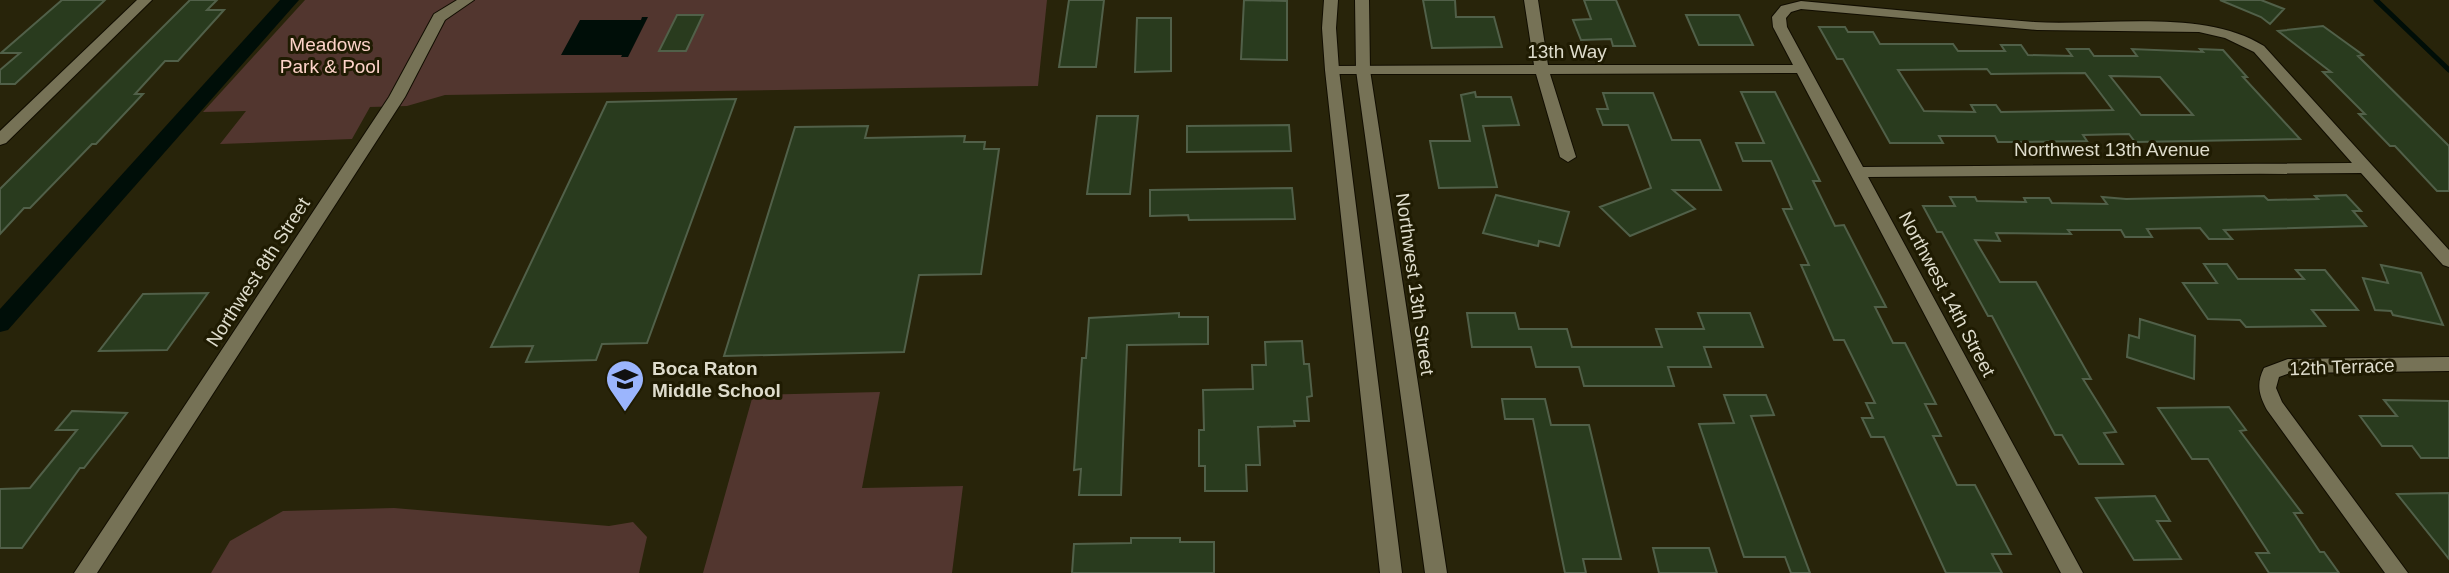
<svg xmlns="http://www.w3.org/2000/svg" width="2449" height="573" font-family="Helvetica,sans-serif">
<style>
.green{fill:#52362f}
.water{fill:#000e08}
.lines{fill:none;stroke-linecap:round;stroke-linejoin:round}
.stream{stroke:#000e08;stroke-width:5}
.canal{fill:#000e08;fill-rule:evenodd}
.building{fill:#293b1e;stroke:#516049;stroke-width:2;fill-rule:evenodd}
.street-casing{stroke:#110d00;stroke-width:2}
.secondary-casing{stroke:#110d00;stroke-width:2}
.street{fill:#767256;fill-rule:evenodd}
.secondary{fill:#767256;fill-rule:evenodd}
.labels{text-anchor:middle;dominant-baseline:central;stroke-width:6;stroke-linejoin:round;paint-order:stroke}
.park-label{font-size:19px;fill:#fdd3c9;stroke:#1f1b02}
.street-label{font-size:19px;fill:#dedccc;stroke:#1f1b02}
.poi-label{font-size:19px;font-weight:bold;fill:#dedccc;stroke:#1f1b02;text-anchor:start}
</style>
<rect width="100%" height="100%" fill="#28240a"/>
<path class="green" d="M305,0H1047L1038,86L445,95L407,106L370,107L352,139L220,144L246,111L203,112Z
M880,392L862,488L963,486L952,573H703L753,395Z
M394,508L609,526L633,522L647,537L639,573H211L230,541L283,511Z"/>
<path class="water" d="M642,17H648L628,57H621L622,55H561L580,20H641Z"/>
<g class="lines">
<path class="stream" d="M2376,0L2449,70"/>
<path class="canal" d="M280,0H299L8,330L0,332V309Z"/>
</g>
<path class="building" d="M62,0H105L15,84H0V70L20,53H1Z
M190,0H217L207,10H224L178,61H165L135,94H143L96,144H92L30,208H24L0,234V189Z
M1069,0H1104L1096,67H1059Z
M1244,0L1287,1V60L1241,59Z
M1423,0H1455L1456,17H1494L1502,47L1432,48Z
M1584,0H1616L1635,46H1613L1611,39L1581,40L1573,20L1591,19Z
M2220,0H2261L2284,9L2270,24L2261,17Z
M677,15H703L686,51H659Z
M1686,15H1739L1753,45H1699Z
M1137,18H1171V71L1135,72Z
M2323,26L2363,55L2358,56L2449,146V191H2437L2395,146H2390L2359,114H2365L2323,72H2331L2278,31Z
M1819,27H1845L1848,32H1873L1880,44H1953L1958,51H2005L2001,45H2021L2028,55L2072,56L2067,49H2089L2094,56H2137L2132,49L2203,52L2200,49L2223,50L2247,77H2243L2300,139L2135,142L2129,134L2083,135L2087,141L2020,142H1998L1995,136H1939L1943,143H1890L1843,59H1837ZM1987,69L1991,74L2085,73L2113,110L2001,112L1996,105H1971L1975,112L1924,111L1898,70ZM2110,76L2160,77L2193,115H2141Z
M1475,92L1476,97H1511L1519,125L1483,126L1497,187L1439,188L1430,141H1470L1461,95Z
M1741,92H1775L1820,181H1813L1835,226L1844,225L1886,307H1875L1893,343H1905L1936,404H1925L1941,436H1933L1957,485H1975L2011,554H1992L2002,573H1946L1884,437H1871L1862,418H1873L1866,403H1875L1844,340H1834L1801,265H1809L1783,209H1792L1771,161H1743L1736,143H1764Z
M1603,93H1653L1672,140H1700L1721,190H1673L1695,209L1630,236L1600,207L1651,188L1628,125H1603L1597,109H1608Z
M736,99L647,343L602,344L596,360L526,362L533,346L491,347L607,102Z
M1097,116H1138L1130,194H1087Z
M1289,125L1291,151L1187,152V126Z
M868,126L865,138L965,136L964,142H985L984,149H999L981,274L919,275L904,352L724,356L795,127Z
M1292,188L1295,219L1189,220L1188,215L1150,216V190Z
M1496,195L1569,212L1559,246L1539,241L1538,246L1483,233Z
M2346,195L2361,211H2353L2366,226L2224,230L2232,239H2209L2200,228L2147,229L2152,237H2125L2121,230H2068L2071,234L1996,233L2000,241L1975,240L2000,282H2036L2091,379H2083L2116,432L2104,433L2123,464H2079L2062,435H2055L1992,316H1988L1942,232H1937L1923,206H1955L1950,197H1975L1977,201L2026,202L2024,198H2049L2052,203L2107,204L2102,197L2126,199L2264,196L2268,200L2318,199L2315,196Z
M2204,264H2227L2238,279H2304L2296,270H2325L2358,310H2312L2325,326L2246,327L2240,320L2208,319L2183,283H2217Z
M2381,265L2421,273L2443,325L2393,315L2391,311L2375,310L2363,278L2388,283Z
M208,293L167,350L99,351L143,294Z
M1179,313V317H1208V344L1127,345L1121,495H1079L1081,469L1074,470L1082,358H1086L1089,318Z
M1467,313H1515L1519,329H1567L1572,347H1662L1656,329H1704L1698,313H1750L1763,347H1704L1711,367H1668L1674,386H1584L1579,367H1536L1531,347H1472Z
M2140,319L2195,336L2194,379L2127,357L2129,335L2139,338Z
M1302,341L1304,364H1309L1312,396L1307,397L1309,421H1294L1295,426L1258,427L1260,465H1246L1247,491H1205V466H1199V430H1204L1203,390L1253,389L1252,365H1266L1265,342Z
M1724,395H1766L1774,415L1751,416L1810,573H1791L1785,557H1744L1699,424L1734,423Z
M1502,399H1545L1551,425H1589L1621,559H1583L1586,573H1565L1533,419H1505Z
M2384,400L2449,401V458H2421L2412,446H2382L2360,416H2397Z
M2229,407L2246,430L2240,431L2302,513H2294L2320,552H2324L2339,573H2269L2256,553H2269L2208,459H2192L2158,408Z
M72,411L127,413L84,468H80L22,548H0V489L30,488L77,430H56Z
M2449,493V559L2397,494Z
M2155,496L2170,521H2157L2181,559L2134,560L2096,498Z
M1131,538H1180V542H1214V573H1072L1074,544L1131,543Z
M1653,548H1709L1717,573H1659Z"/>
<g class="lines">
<defs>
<path id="street" d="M137,0H152L6,143L0,145V131Z
M457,0H474L445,20L405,97L97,573H74L389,97L434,14Z
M1524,0H1538L1548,65H1793L1773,27L1772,17L1781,6L1801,1C1879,8 1956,16 2034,22C2104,26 2204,8 2264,46L2449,250V267L2443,265L2361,173L1868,177L2083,573H2061L1797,73L1550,74L1576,157L1568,162L1560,157L1536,74H1332L1325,70L1332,66L1534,65ZM1801,9L2037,30L2199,32L2225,38L2254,52L2352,163L1863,167L1787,27L1786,18L1791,12Z
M2449,357V371L2290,373L2279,377L2276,388L2282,402L2408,573H2385L2267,410C2259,395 2256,384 2264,368L2288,359Z"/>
<path id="secondary" d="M1324,0H1338L1336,28L1339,70L1402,573H1380L1325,70L1322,28Z
M1355,0H1369L1370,70L1447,573H1425L1356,70Z"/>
</defs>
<use href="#street" class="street-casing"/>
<use href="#secondary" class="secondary-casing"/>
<use href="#street" class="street"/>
<use href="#secondary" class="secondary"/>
</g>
<defs>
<symbol id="school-pin" viewBox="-11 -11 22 30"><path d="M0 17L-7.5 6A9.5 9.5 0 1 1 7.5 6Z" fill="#9bb5fd" stroke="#1f1b02"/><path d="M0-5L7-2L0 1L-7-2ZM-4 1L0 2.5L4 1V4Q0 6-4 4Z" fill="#111"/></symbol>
</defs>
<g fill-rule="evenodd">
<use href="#school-pin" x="603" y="357" width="44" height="60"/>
</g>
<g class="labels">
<g class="park-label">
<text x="330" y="44">Meadows<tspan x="330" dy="22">Park &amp; Pool</tspan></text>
</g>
<g class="street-label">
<text x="1567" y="51">13th Way</text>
<text x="2112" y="149">Northwest 13th Avenue</text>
<text transform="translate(258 272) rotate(-57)">Northwest 8th Street</text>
<text transform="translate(1415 284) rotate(82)">Northwest 13th Street</text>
<text transform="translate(1947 294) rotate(62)">Northwest 14th Street</text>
<text transform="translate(2342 367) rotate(-2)">12th Terrace</text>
</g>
<g class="poi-label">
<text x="652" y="368">Boca Raton<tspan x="652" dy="22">Middle School</tspan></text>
</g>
</g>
</svg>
